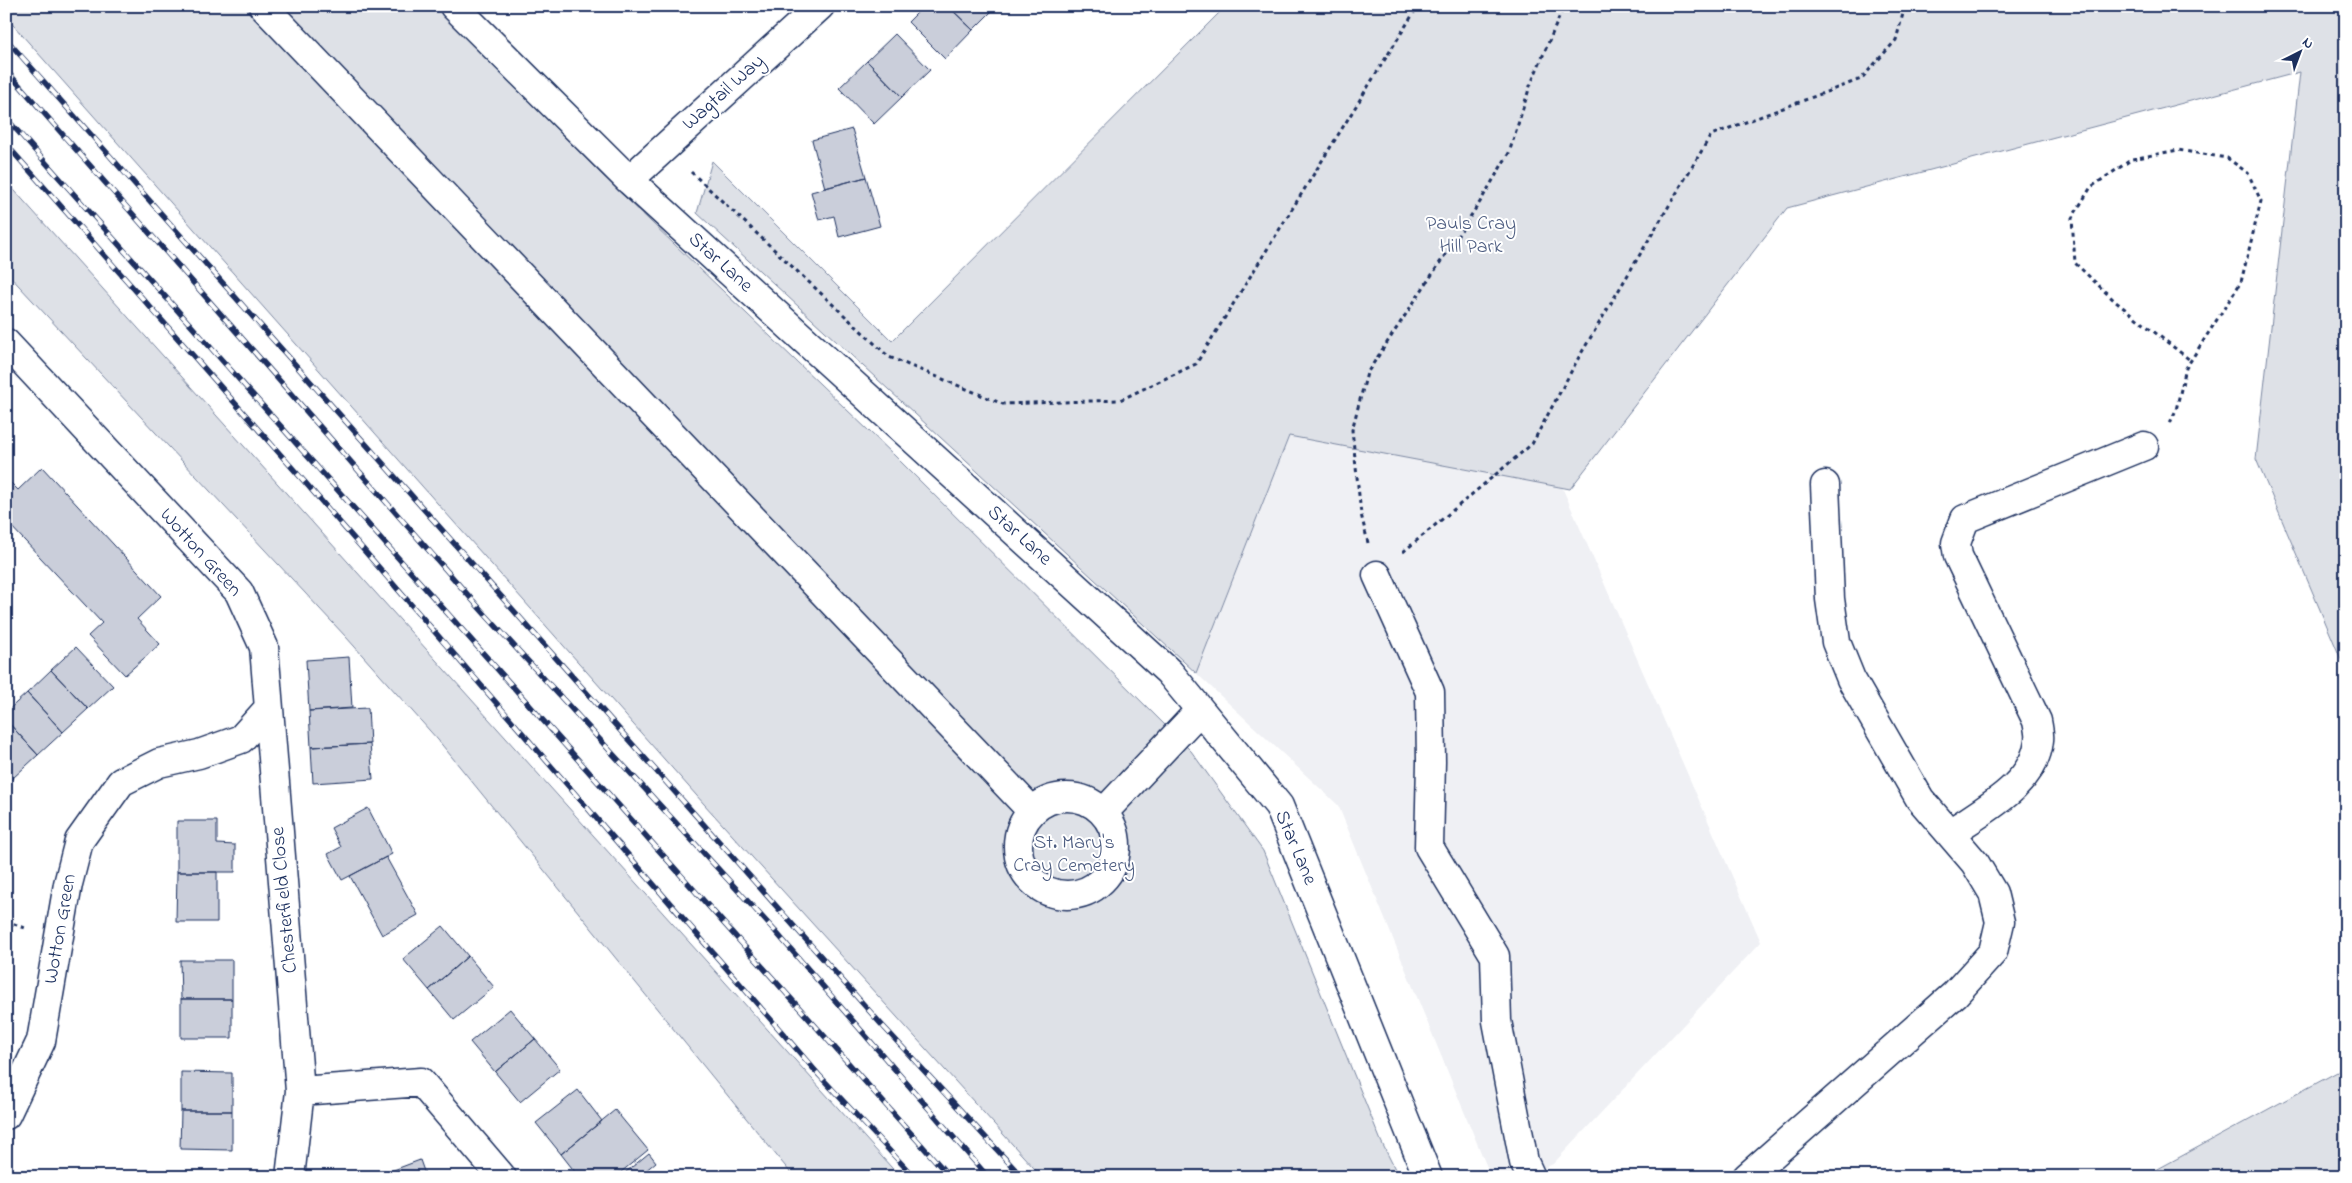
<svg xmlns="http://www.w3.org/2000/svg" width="2352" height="1183" font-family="'Indie Flower',sans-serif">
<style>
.built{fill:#eff0f4}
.green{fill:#dee1e7;stroke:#7c88a2}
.building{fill:#caceda;stroke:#1b2f5e}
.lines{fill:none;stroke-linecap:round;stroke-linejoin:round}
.minor-casing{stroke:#1b2f5e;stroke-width:31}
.path{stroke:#1b2f5e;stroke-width:3;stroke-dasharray:4 4;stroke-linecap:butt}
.minor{stroke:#fff;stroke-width:28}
.rail-casing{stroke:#1b2f5e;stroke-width:5.5}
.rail{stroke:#fff;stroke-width:4;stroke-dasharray:11;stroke-linecap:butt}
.labels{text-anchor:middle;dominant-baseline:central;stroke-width:4;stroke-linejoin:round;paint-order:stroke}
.street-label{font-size:20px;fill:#1b2f5e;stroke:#fff}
.park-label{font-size:20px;fill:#4c5c80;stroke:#fff}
</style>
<rect width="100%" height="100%" fill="#fff"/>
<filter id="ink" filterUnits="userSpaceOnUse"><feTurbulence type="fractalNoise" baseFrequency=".02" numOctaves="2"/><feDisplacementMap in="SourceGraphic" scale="10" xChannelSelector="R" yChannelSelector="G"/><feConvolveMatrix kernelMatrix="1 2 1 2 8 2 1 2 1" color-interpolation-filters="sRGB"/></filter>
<g filter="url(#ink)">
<path class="built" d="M1289,436L1562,487L1761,942L1553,1164L1525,1177H1491L1338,805L1196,673Z"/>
<path class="green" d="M6,6H435L600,173L894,455L1191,751L1263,851L1381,1141L1399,1177H1042L704,804L6,17Z
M1226,6H2346V671L2256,459L2300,72L1787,208L1570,489L1289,436L1196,673L697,213L712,161L892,341Z
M6,181L900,1177H794L438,740L346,637L6,272Z
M2339,1071L2346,1072V1177H2143Z"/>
<path class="building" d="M924,6H948L973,30L945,59L908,22Z
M948,6H997L973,30Z
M895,34L930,70L902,97L867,61Z
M867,61L902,97L874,124L839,88Z
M852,129L866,177L825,188L812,140Z
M866,177L880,226L839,237L834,216L819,220L811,192Z
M42,467L161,596L137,619L160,644L125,675L88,636L102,623L9,524L6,527V478L18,490Z
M76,647L113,686L88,709L51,670Z
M349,657L352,708L309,711L306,660Z
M51,670L88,709L63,732L27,693Z
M27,693L63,732L38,755L6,720V712Z
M368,708L370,744L311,747L309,711Z
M6,720L38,755L13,778L6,770Z
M370,744L373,779L313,783L311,747Z
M6,770L13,778L6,785Z
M368,808L392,854L342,880L328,854L341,847L331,828Z
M177,821H217V844L235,845V872H177Z
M386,857L418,915L382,935L350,876Z
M177,872H217V922H176Z
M443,926L468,956L429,990L403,959Z
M468,956L494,987L454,1020L429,990Z
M180,960H232V999H181Z
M181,999H232V1038H181Z
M510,1009L535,1039L495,1072L470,1042Z
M535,1039L560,1069L520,1102L495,1072Z
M181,1072L232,1073V1111H181Z
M578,1090L602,1121L561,1154L536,1123Z
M615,1110L648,1150L615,1177H579L561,1154Z
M181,1111H232V1150L180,1149Z
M649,1153L656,1162L644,1172L648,1177H620Z
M420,1160L426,1177H384L383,1174Z"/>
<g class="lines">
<defs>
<path id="minor" d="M263,6L1032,811
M454,6L629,180L1169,672L1279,806L1428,1177
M629,180L820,6
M6,343L239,592L264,647L300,1091L290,1177
M1377,575L1430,692L1431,762L1429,847L1495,956L1497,1021L1524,1162L1531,1177
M1018 846a49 49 0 1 1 98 0a49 49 0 1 1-98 0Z
M1104,812L1200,710
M1950,833C1983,810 2035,785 2039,740C2040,734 2038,727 2037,721L1958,556L1956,543L1965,519L2144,446
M300,1091L421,1082L502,1177
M6,1115L41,1041L68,884L79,841L121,782L159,763L199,754L241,739L269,708
M1747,1177L1955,994L1993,952L2000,922L1993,893L1975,863L1920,799L1851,679L1836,642L1830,599L1825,485"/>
</defs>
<use href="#minor" class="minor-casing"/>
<path class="path" d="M691,172L889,357L1003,404L1120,400L1196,364L1418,6
M2170,423L2176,410L2186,368L2241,282L2261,201L2248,173L2227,158L2178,150L2132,159L2091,187L2072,218L2075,263L2116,302L2190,360
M1368,543L1361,514L1352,430L1367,373L1480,202L1509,153L1530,86L1564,6
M1403,552L1532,444L1579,357L1711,135L1861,79L1896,40L1905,6
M6,921L25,928"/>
<use href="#minor" class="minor"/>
<defs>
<path id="rail" d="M6,39L881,1024L1022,1177
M6,70L483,612L775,931L988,1177
M6,118L950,1177
M6,144L303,480L819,1075L914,1177"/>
</defs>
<use href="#rail" class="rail-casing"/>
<use href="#rail" class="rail"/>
</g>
</g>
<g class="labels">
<g class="street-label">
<text transform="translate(724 93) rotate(-42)">Wagtail Way</text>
<text transform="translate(720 263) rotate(42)">Star Lane</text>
<text transform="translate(1019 536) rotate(42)">Star Lane</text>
<text transform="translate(200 553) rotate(48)">Wotton Green</text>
<text transform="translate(1295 848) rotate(67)">Star Lane</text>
<text transform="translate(285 900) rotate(-95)">Chesterfield Close</text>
<text transform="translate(61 929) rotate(-80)">Wotton Green</text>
</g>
<g class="park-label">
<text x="1471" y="224">Pauls Cray<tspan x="1471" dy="23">Hill Park</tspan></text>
<text x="1074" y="843">St. Mary's<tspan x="1074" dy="23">Cray Cemetery</tspan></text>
</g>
</g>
<rect width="2352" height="1183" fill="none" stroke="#fff" stroke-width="25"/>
<rect x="12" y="12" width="2327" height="1158" fill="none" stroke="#1b2f5e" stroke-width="2" filter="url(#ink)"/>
<g transform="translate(2300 52) rotate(42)" stroke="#ffffff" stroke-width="4" paint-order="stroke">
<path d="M0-4L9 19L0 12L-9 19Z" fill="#1b2f5e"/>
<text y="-8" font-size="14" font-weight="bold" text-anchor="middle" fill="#1b2f5e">N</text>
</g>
</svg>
